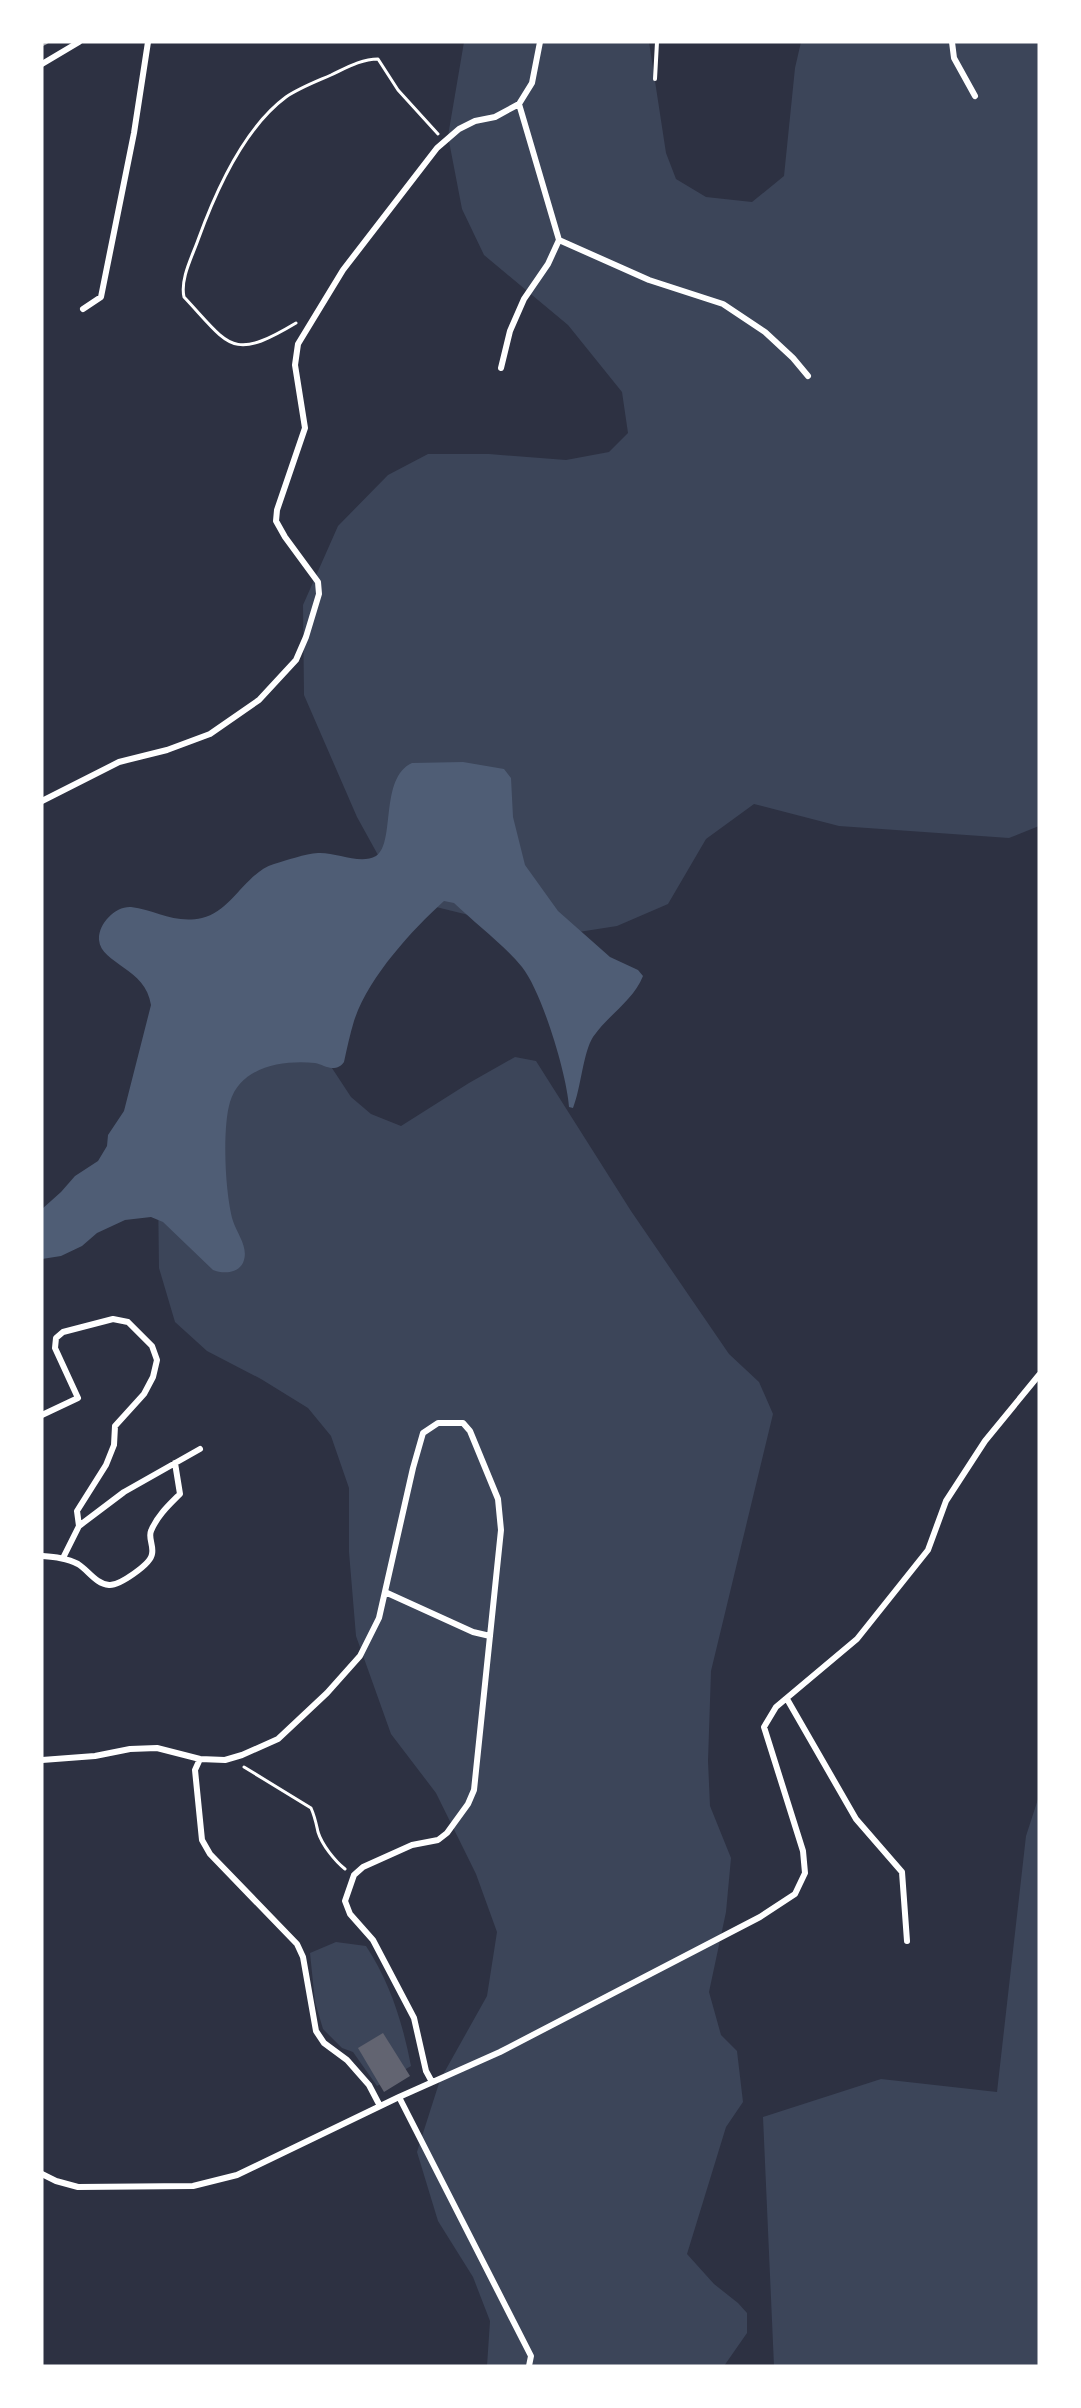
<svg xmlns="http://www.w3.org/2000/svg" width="1081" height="2408" font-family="'IBM Plex Serif',serif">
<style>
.green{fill:#3c4559}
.water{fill:#4f5d75}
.building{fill:#626471}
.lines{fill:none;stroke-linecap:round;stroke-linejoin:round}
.path{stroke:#fff;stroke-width:3}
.service{stroke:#fff;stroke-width:4}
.minor{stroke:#fff;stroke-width:6}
.rail{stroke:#abadb3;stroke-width:4.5}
</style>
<rect width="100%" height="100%" fill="#2d3142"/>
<path class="green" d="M464,42H649L666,153L676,179L706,197L752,202L784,176L795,68L801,42H1039V826L1009,838L839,826L754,804L706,839L668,904L617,926L553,936L424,904L389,875L357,817L304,695L303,605L338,526L388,475L428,454H489L566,460L609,452L628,433L622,392L568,325L484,255L462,209L448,136Z
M303,1024L351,1097L371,1114L401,1126L469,1083L515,1057L536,1061L631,1211L729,1354L759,1382L773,1414L711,1671L708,1761L710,1806L731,1858L726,1912L709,1992L721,2035L737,2051L743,2102L726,2127L687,2254L714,2284L738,2303L747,2313V2333L724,2366H487L490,2321L473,2277L438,2221L417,2152L440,2080L487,1996L497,1932L476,1874L436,1793L391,1734L356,1636L349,1552V1488L331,1436L308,1408L261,1379L207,1351L175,1322L159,1268L158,1191L176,1095Z
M1039,1796V2366H774L763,2117L881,2079L997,2092L1026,1836Z
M336,1942L366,1946C390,1982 403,2024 411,2066L377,2086L353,2052L342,2048L323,2029L315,2002L310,1953Z"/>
<path class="water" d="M463,762L504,769L511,778L513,817L525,865L558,911L610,957L638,970L643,976C633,1001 608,1015 593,1037C583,1053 581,1088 573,1108L569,1107C567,1075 542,992 522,967C504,945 476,924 454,903L444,901C411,931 368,978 354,1021C350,1034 347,1048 344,1062C341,1066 338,1068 332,1068C327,1068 321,1064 315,1063C283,1060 241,1066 230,1102C222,1129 225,1193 233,1221C237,1233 248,1247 244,1260C240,1274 223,1274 213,1270L163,1222L151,1217L125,1220L97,1233L82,1246L61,1256L42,1259V1209L61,1192L75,1176L98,1161L107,1146L108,1135L124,1111L151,1005C146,968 101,964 99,940C98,924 115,906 131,907C156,910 174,924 202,918C232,911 245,873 274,864C287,860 305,854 318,853C336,852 360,865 376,856C396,843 379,778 412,763Z"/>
<path class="building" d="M383,2033L410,2076L384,2092L358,2048Z"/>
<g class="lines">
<path class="path" d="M296,323C231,362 230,346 184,297C180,279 192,257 198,240C215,193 244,128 286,97C299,88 315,82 331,75C346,68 361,59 378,59L398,90L438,134
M244,1767L311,1808C315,1817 316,1823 318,1832C322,1845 335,1861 345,1869"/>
<path class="service" d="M655,79L657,42"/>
<path class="minor" d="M952,42L954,58L975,96
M42,64L79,42
M519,104L559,240L649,280L723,304L765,332L793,358L808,376
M83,309L101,297L134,133L148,42
M501,368L510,331L524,299L548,264L559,240
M42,801L119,762L167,750L210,734L259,700L296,660L306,637L319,594L318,582L285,537L276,521L277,510L305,428L295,365L298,344L343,270L437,148L459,129L475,121L495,117L519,104L532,83L540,42
M42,1415L78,1398L55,1348L56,1338L63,1332L113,1319L128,1322L152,1346L157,1360L153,1377L144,1394L115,1426L114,1445L106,1465L77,1511L79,1526L63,1558
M79,1526L124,1492L200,1449
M42,1556C54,1557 67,1558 78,1564C88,1570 96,1584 109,1585C119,1586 151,1564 152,1554C154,1546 148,1538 151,1531C157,1516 169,1505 180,1494L175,1463
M385,1592L473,1632L490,1636
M787,1699L856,1819L902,1872L907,1941
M200,1759L195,1770L202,1840L210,1854L297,1944L303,1957L316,2031L324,2043L347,2060L369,2085L380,2106
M42,1760L95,1756L130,1749L157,1748L200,1759L225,1760L242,1755L278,1739L327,1693L360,1656L379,1618L413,1468L423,1433L438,1423H463L470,1431L498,1499L501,1530L474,1790L468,1804L447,1833L438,1840L412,1845L363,1867L354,1875L345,1901L350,1914L373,1940L414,2018L426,2071L432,2082
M399,2097L531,2356L529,2366
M42,2174L56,2181L78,2187L193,2186L237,2175L399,2097L500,2052L760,1917L795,1894L805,1873L803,1851L764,1727L776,1707L857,1639L928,1550L946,1501L985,1441L1039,1375"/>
<path class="rail" d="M42,44L46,42"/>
</g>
<rect width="1081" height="2408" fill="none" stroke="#ffffff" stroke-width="87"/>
</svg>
